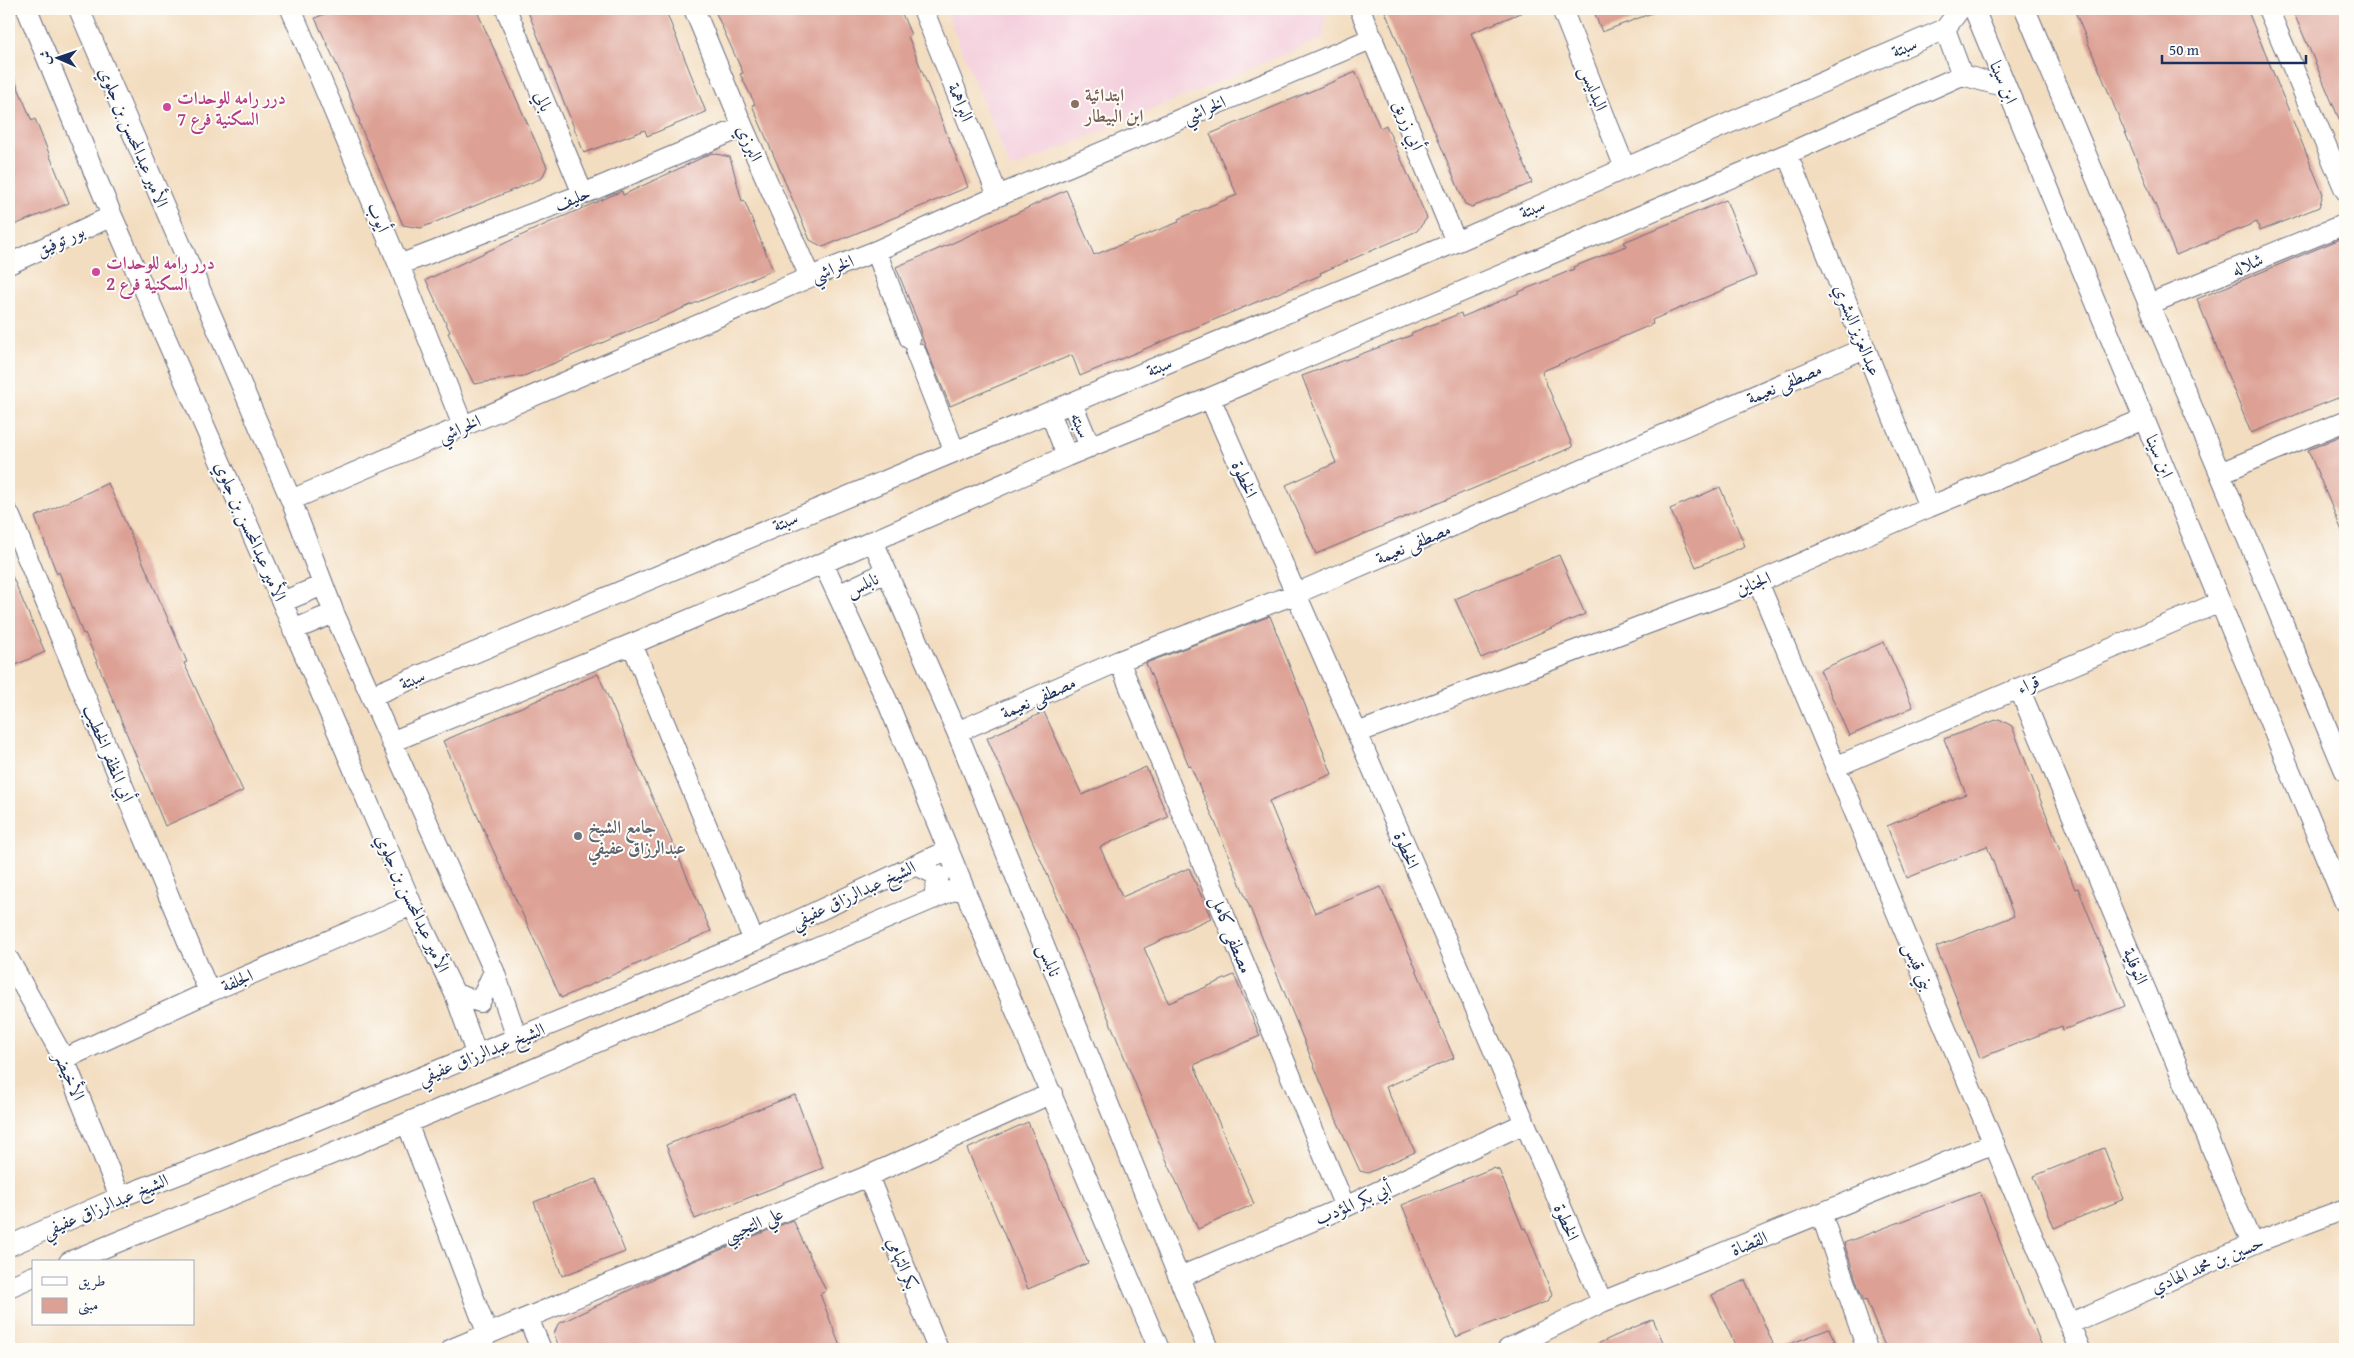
<svg xmlns="http://www.w3.org/2000/svg" width="2354" height="1358" font-family="'Gentium Book Plus',Amiri,serif">
<style>
.built{fill:#f4cfdd}
.building{fill:#dda094}
.lines{fill:none;stroke-linecap:round;stroke-linejoin:round}
.minor-casing{stroke:#676c80;stroke-width:22}
.minor{stroke:#fff;stroke-width:20}
.education-dot{fill:#8d6e63;stroke:#fdfcf7;stroke-width:2}
.hotel-dot{fill:#d1479c;stroke:#fdfcf7;stroke-width:2}
.worship-dot{fill:#6b7280;stroke:#fdfcf7;stroke-width:2}
.labels{text-anchor:middle;dominant-baseline:central;stroke-width:4;stroke-linejoin:round;paint-order:stroke}
.street-label{font-size:18px;fill:#1b2f5e;stroke:#fdfcf7}
.education-label{font-size:18px;font-weight:bold;fill:#785e54;stroke:#fdfcf7;text-anchor:start}
.hotel-label{font-size:18px;font-weight:bold;fill:#b23c85;stroke:#fdfcf7;text-anchor:start}
.worship-label{font-size:18px;font-weight:bold;fill:#5b616d;stroke:#fdfcf7;text-anchor:start}
</style>
<rect width="100%" height="100%" fill="#fdfcf7"/>
<filter id="ink" filterUnits="userSpaceOnUse"><feTurbulence type="fractalNoise" baseFrequency=".02" numOctaves="2"/><feDisplacementMap in="SourceGraphic" scale="10" xChannelSelector="R" yChannelSelector="G"/><feConvolveMatrix kernelMatrix="1 2 1 2 8 2 1 2 1" color-interpolation-filters="sRGB"/></filter>
<filter id="wash" filterUnits="userSpaceOnUse"><feTurbulence type="fractalNoise" baseFrequency=".0096" numOctaves="4" result="noise"/><feDisplacementMap in="SourceGraphic" scale="20" xChannelSelector="R" yChannelSelector="G"/><feGaussianBlur stdDeviation="1.12" result="paint"/><feColorMatrix in="noise" values="0 0 0 0 0 0 0 0 0 0 0 0 0 0 0 0 0 1.4 0 .05"/><feComposite in="paint" operator="in"/></filter>
<g filter="url(#wash)">
<rect width="100%" height="100%" fill="#f3ddc0"/>
<path class="built" d="M945,9H1322L1326,18L1323,38L1011,169Z"/>
<g id="blocks">
<path class="building" d="M336,9H476L547,167L542,178L421,228L403,225L359,123L360,122L340,72L315,18Z
M527,9H665L706,112L647,136L645,130L584,153Z
M714,9H900L911,35L908,36L968,187L823,247L810,240L752,105L755,104L740,74L743,73Z
M1384,9H1530L1471,33L1532,183L1472,207L1465,204Z
M1593,9H1660V10L1602,32Z
M2074,9H2247L2323,194L2319,207L2260,231L2257,222L2176,255Z
M2292,9H2345V133L2312,55Z
M9,66L32,121L35,119L69,203L9,227Z
M1356,72L1380,128L1386,125L1427,218L1417,231L1320,273L1321,275L1080,376L1072,355L950,406L922,338L921,330L896,267L955,242L1066,190L1094,255L1179,222L1178,219L1237,195L1210,134Z
M712,153L730,157L742,201L744,200L773,270L524,376L474,384L448,333L450,332L426,280L546,224L622,191L623,195Z
M1726,200L1756,276L1652,320L1653,324L1543,371L1542,373L1573,447L1316,554L1286,485L1336,463L1302,376L1412,335L1411,333L1461,313L1462,317L1519,293V292L1574,269L1573,267L1626,246L1624,242Z
M2345,237V395L2251,433L2197,299Z
M2345,434V538L2308,450Z
M108,483L187,662L184,663L243,791L165,826L85,633L83,634L59,572L57,574L35,517Z
M1720,487L1745,546L1696,567L1670,509Z
M1559,555L1585,614L1481,658L1455,599Z
M9,569L45,652L9,668Z
M1270,616L1332,774L1269,801L1315,913L1381,887L1454,1058L1386,1087L1415,1152L1368,1173L1360,1171L1333,1112L1215,822L1190,765L1189,766L1146,663Z
M1884,642L1913,707L1849,736L1820,670Z
M598,674L711,931L561,998L443,741Z
M1044,712L1082,795L1146,767L1168,817L1100,847L1122,897L1189,868L1211,918L1144,948L1166,998L1169,1003L1234,975L1260,1036L1194,1065L1254,1204L1198,1229L1166,1159L1081,951L987,738Z
M1999,719L2012,726L2075,889L2078,888L2125,1006L2063,1030L2062,1026L1980,1058L1936,947L2014,916L1987,846L1907,878L1887,826L1966,794L1944,739Z
M795,1095L823,1168L695,1219L666,1145Z
M1028,1122L1088,1263L1028,1289L967,1149Z
M2104,1148L2124,1199L2054,1228L2034,1176Z
M1493,1168L1499,1170L1523,1229L1526,1228L1552,1294L1548,1301L1456,1337L1402,1205Z
M596,1179L625,1252L562,1276L534,1202Z
M1980,1192L2043,1349H1886L1866,1300L1864,1301L1859,1289L1844,1243Z
M793,1220L826,1291L820,1294L841,1349H560L554,1334L558,1324L672,1270Z
M1745,1280L1774,1346L1765,1349H1737L1712,1295Z
M1653,1319L1666,1349H1586Z
M1829,1329L1839,1349H1779V1348Z"/>
</g>
</g>
<g filter="url(#ink)">
<use href="#blocks" fill-opacity="0" stroke="#676c80" stroke-width="1"/>
<g class="lines">
<defs>
<path id="minor" d="M27,9L112,216L282,602L412,905L455,994L476,1053
M79,9L291,500L334,613L494,971L517,1038
M291,9L399,265L463,426
M506,9L583,194
M694,9L743,127L810,277
M923,9L998,196
M1360,9L1456,242
M1562,9L1625,168
M1974,9L2345,903
M2025,9L2345,771
M2268,9L2345,190
M1945,29L1962,75
M1787,154L1929,507
M876,251L910,339
M9,264L112,216
M399,265L583,194L743,127
M2149,304L2345,224
M916,353L954,450
M1210,398L1357,733L1602,1302
M1072,403L1090,447
M1050,412L1067,456
M2220,473L2345,421
M291,500L810,277L876,251L998,196L1373,38
M9,514L209,992
M873,541L957,732L1208,1349
M823,563L888,703L963,886L1159,1349
M1758,582L2080,1349
M838,595L886,572
M282,602L323,585
M293,630L334,613
M632,644L754,941
M1119,661L1345,1207
M2019,688L2252,1244
M371,696L1456,242L1945,29L1960,9
M957,732L1119,661L1295,594L1865,348
M1357,733L1758,582L1929,507L2144,419
M391,742L632,644L823,563L1067,456L1210,398L1787,154L1962,75L2006,87
M1835,767L2220,602
M916,865L939,876L933,899
M9,960L64,1059L120,1197
M455,994L480,1002L494,971
M64,1059L209,992L412,905
M407,1123L488,1335
M868,1176L938,1349
M1821,1213L1867,1349
M9,1246L120,1197L285,1133L754,941L948,850
M69,1262L407,1123L963,886
M1180,1277L1345,1207L1525,1123
M9,1287L34,1276
M528,1318L541,1349
M2071,1323L2262,1240L2345,1209
M452,1349L868,1176L1052,1093
M1508,1349L1602,1302L1994,1143"/>
</defs>
<use href="#minor" class="minor-casing"/>
<use href="#minor" class="minor"/>
</g>
</g>
<circle class="education-dot" cx="1075" cy="104" r="5"/>
<g class="hotel-dot">
<circle cx="167" cy="107" r="5"/>
<circle cx="96" cy="272" r="5"/>
</g>
<circle class="worship-dot" cx="578" cy="836" r="5"/>
<g class="labels">
<g class="street-label">
<text transform="translate(1904 47) rotate(-23)">سبتة</text>
<text transform="translate(2004 82) rotate(67)">ابن سينا</text>
<text transform="translate(1594 88) rotate(68)">البدليس</text>
<text transform="translate(544 101) rotate(68)">بالي</text>
<text transform="translate(961 102) rotate(68)">البراهمة</text>
<text transform="translate(1204 109) rotate(-23)">الخراشي</text>
<text transform="translate(1409 125) rotate(68)">أبي زريق</text>
<text transform="translate(134 137) rotate(67)">الأمير عبدالمحسن بن جلوي</text>
<text transform="translate(750 143) rotate(66)">البرزي</text>
<text transform="translate(572 198) rotate(-22)">حليف</text>
<text transform="translate(1532 208) rotate(-23)">سبتة</text>
<text transform="translate(379 217) rotate(67)">أيوب</text>
<text transform="translate(60 240) rotate(-25)">بور توفيق</text>
<text transform="translate(2247 264) rotate(-22)">شلاله</text>
<text transform="translate(832 268) rotate(-22)">الخراشي</text>
<text transform="translate(1858 330) rotate(68)">عبدالعزيز البشري</text>
<text transform="translate(1159 366) rotate(-23)">سبتة</text>
<text transform="translate(1784 383) rotate(-23)">مصطفى نعيمة</text>
<text transform="translate(1081 425) rotate(68)">سبته</text>
<text transform="translate(459 428) rotate(-23)">الخراشي</text>
<text transform="translate(2160 456) rotate(67)">ابن سينا</text>
<text transform="translate(1245 479) rotate(66)">الخطوة</text>
<text transform="translate(785 521) rotate(-23)">سبتة</text>
<text transform="translate(251 531) rotate(66)">الأمير عبدالمحسن بن جلوي</text>
<text transform="translate(1413 543) rotate(-23)">مصطفى نعيمة</text>
<text transform="translate(1753 583) rotate(-22)">الجناين</text>
<text transform="translate(862 584) rotate(-25)">نابلس</text>
<text transform="translate(412 679) rotate(-23)">سبتة</text>
<text transform="translate(2028 684) rotate(-23)">قراء</text>
<text transform="translate(1038 697) rotate(-24)">مصطفى نعيمة</text>
<text transform="translate(109 753) rotate(67)">أبي المظفر الخطيب</text>
<text transform="translate(1407 850) rotate(67)">الخطوة</text>
<text transform="translate(853 894) rotate(-25)">الشيخ عبدالرزاق عفيفي</text>
<text transform="translate(413 903) rotate(65)">الأمير عبدالمحسن بن جلوي</text>
<text transform="translate(1232 934) rotate(68)">مصطفى كامل</text>
<text transform="translate(1050 960) rotate(68)">نابلس</text>
<text transform="translate(1919 966) rotate(67)">بني قيس</text>
<text transform="translate(2136 966) rotate(67)">النوفلية</text>
<text transform="translate(237 980) rotate(-23)">الجلفة</text>
<text transform="translate(481 1053) rotate(-22)">الشيخ عبدالرزاق عفيفي</text>
<text transform="translate(70 1076) rotate(66)">الأخيضر</text>
<text transform="translate(1353 1203) rotate(-24)">أبي بكر المؤدب</text>
<text transform="translate(105 1205) rotate(-23)">الشيخ عبدالرزاق عفيفي</text>
<text transform="translate(1567 1222) rotate(67)">الخطوة</text>
<text transform="translate(753 1224) rotate(-23)">علي التجيبي</text>
<text transform="translate(1749 1243) rotate(-22)">القضاة</text>
<text transform="translate(903 1263) rotate(68)">بكر التهامي</text>
<text transform="translate(2207 1264) rotate(-23)">حسين بن محمد الهادي</text>
</g>
<g class="education-label">
<text x="1085" y="94">ابتدائية<tspan x="1085" dy="21">ابن البيطار</tspan></text>
</g>
<g class="hotel-label">
<text x="177" y="97">درر رامه للوحدات<tspan x="177" dy="21">السكنية فرع 7</tspan></text>
<text x="106" y="262">درر رامه للوحدات<tspan x="106" dy="21">السكنية فرع 2</tspan></text>
</g>
<g class="worship-label">
<text x="588" y="826">جامع الشيخ<tspan x="588" dy="21">عبدالرزاق عفيفي</tspan></text>
</g>
</g>
<rect width="2354" height="1358" fill="none" stroke="#fdfcf7" stroke-width="30"/>
<rect x="32" y="1260" width="162" height="65" fill="#fdfcf7" stroke="#a3aaba"/>
<rect x="42" y="1277" width="25" height="8" fill="#ffffff" stroke="#a3aaba"/>
<text x="78" y="1286" font-size="15" fill="#1b2f5e">طريق</text>
<rect x="42" y="1298" width="25" height="15" fill="#dda094" stroke="#a3aaba"/>
<text x="78" y="1310" font-size="15" fill="#1b2f5e">مبنى</text>
<g transform="translate(58 58) rotate(272)" stroke="#fdfcf7" stroke-width="4" paint-order="stroke">
<path d="M0-4L9 19L0 12L-9 19Z" fill="#1b2f5e"/>
<text y="-8" font-size="14" font-weight="bold" text-anchor="middle" fill="#1b2f5e">ش</text>
</g>
<path d="M2162 55v8h144v-8" fill="none" stroke="#1b2f5e" stroke-width="2.5"/>
<text x="2169" y="55" font-size="15" fill="#1b2f5e" stroke="#fdfcf7" stroke-width="4" paint-order="stroke">50 m</text>
</svg>
